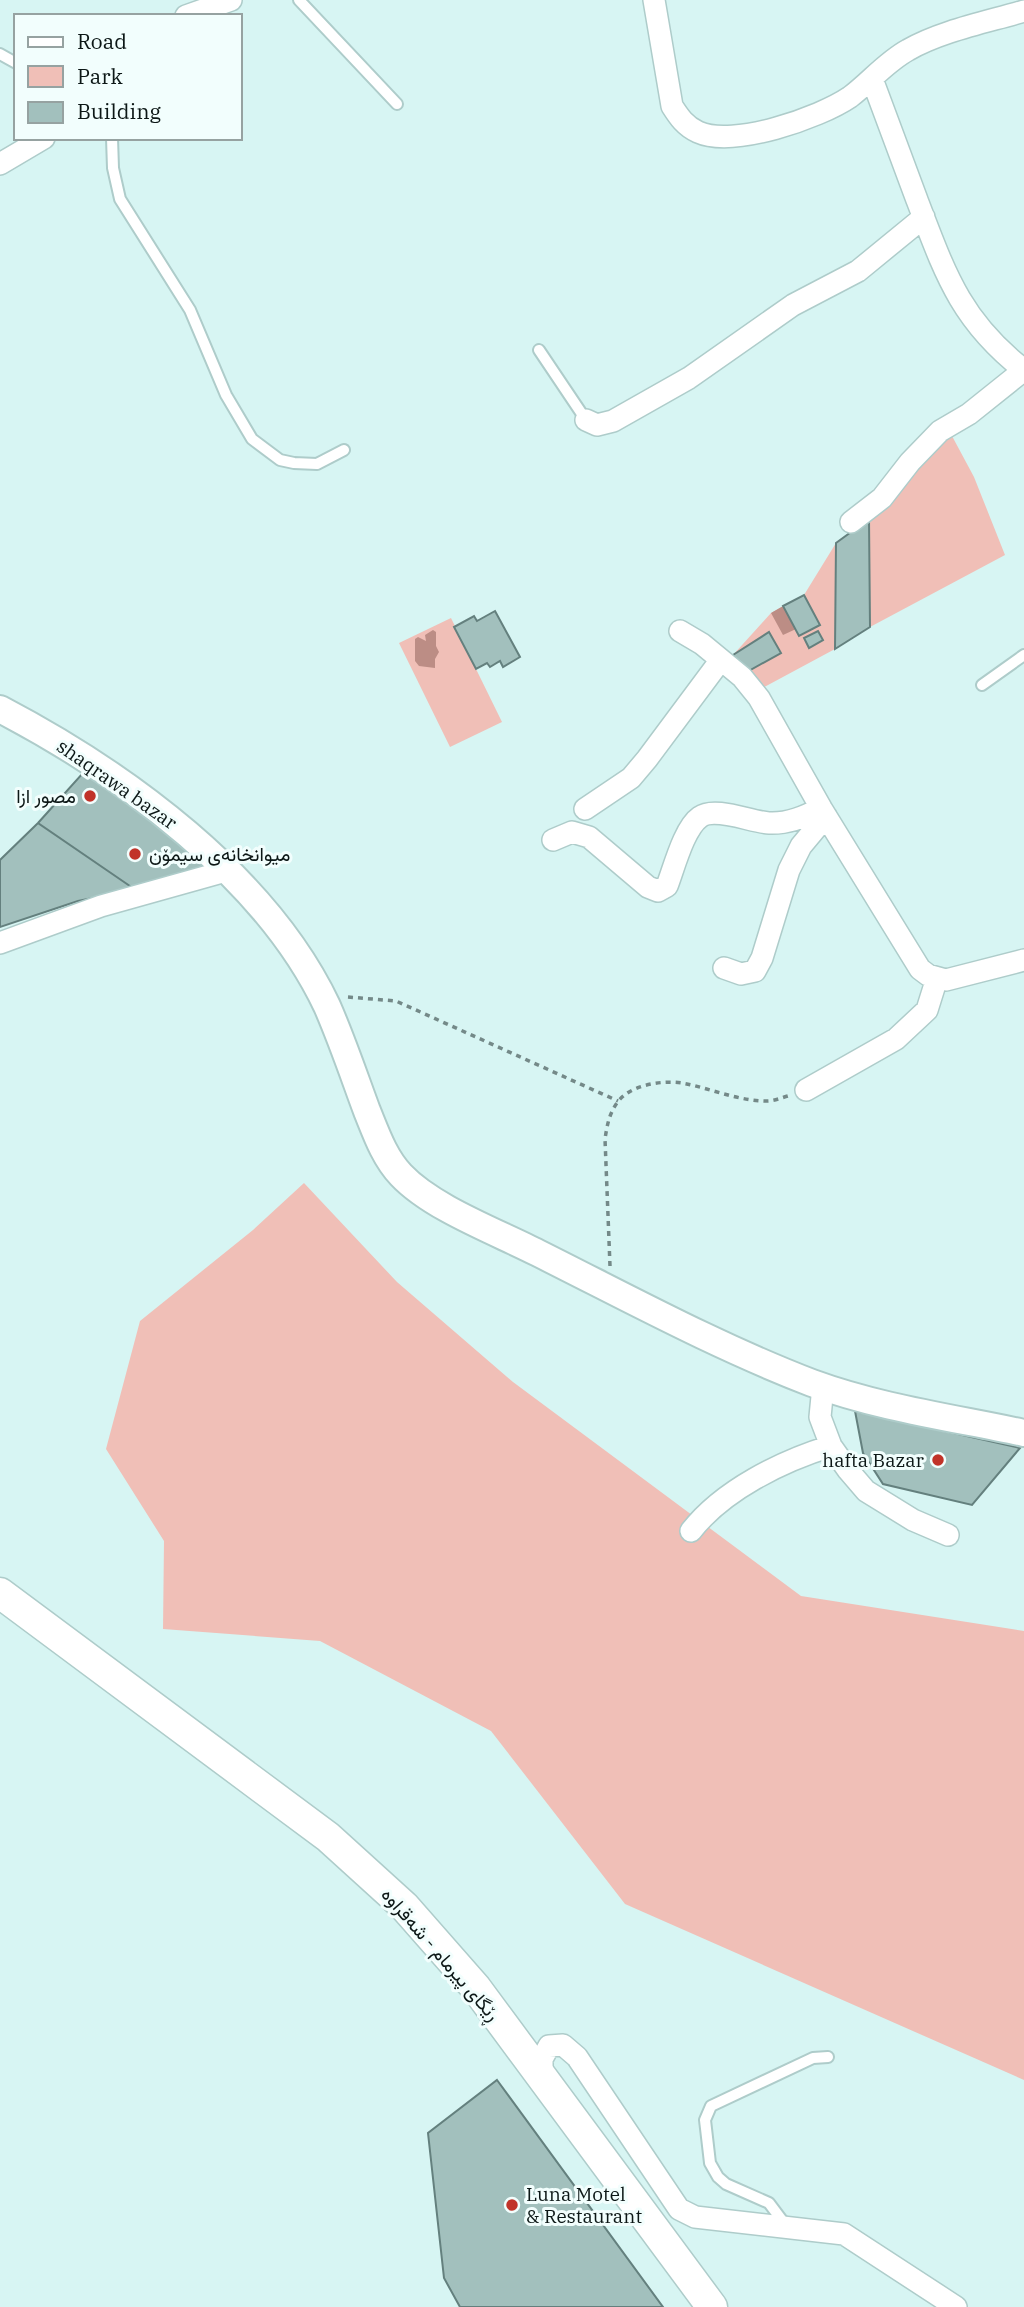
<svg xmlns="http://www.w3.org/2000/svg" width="1024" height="2307" font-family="'IBM Plex Serif',Vazirmatn,serif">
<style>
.green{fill:#f0bfb7}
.water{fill:#bc8d85}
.building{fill:#a2c0bd;stroke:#64807e;stroke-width:2}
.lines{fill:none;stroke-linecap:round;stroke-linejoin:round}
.service-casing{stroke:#aeccca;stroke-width:14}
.minor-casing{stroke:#aeccca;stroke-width:24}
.tertiary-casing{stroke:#aeccca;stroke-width:30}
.secondary-casing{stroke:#aeccca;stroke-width:33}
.path{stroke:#748988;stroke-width:3.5;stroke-dasharray:5 5;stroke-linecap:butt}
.service{stroke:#fff;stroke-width:10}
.minor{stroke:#fff;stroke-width:21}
.tertiary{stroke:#fff;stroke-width:26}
.secondary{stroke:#fff;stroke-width:30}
.poi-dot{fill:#c13329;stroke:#f2fefd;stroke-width:2.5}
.labels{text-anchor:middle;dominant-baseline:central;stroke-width:6;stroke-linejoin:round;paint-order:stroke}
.street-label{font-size:19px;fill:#0c1716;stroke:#f2fefd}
.poi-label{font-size:19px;fill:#0c1716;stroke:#f2fefd;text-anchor:end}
</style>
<rect width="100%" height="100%" fill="#d7f5f3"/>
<path class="green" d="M952,436L974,477L1005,555L870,627L869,519L941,440Z
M836,543L835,649L757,691L733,655L771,613L804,595Z
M451,618L502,722L450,747L399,643Z
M304,1183L397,1282L513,1382L801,1596L1024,1631V2080L625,1904L491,1731L320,1641L163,1629L164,1541L106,1449L140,1321L253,1230Z"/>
<path class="water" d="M783,606L796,629L783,635L771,613Z
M433,630L436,632V646L439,652L435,659V668L419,666L415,661V639L418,637L426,641L425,635Z"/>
<path class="building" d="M869,519L870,627L835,649L836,543Z
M804,595L820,625L799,636L783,606Z
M495,611L520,657L503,667L500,661L490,667L487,663L476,669L454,627L474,616L477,621Z
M818,631L823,640L809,648L804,638Z
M769,632L781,653L745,673L733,655Z
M91,764L226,871L78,901L0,927V860L38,823Z
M91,764L226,871L143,895L38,823Z
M855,1411L1020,1448L972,1505L883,1484L863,1453Z
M497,2080L663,2307H460L444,2278L428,2133Z"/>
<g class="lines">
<defs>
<path id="service" d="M299,0L397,104
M0,54L16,63
M112,138L113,168L120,199L190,310L226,395L252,439L280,460L294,463L317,464L344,450
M539,350L586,420
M982,685L1024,655
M787,2227L769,2203L726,2184L718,2177L710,2163L705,2120L711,2106L813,2058L828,2057"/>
<path id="minor" d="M654,0L672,106C679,117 685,126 698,132C733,148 819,118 850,97C870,82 886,62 908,50C941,31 987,22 1024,11
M186,16L231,0
M872,79C887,120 902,160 917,200C945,273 960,320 1024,370
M0,164L44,138
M586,420L597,425L613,421L689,378L793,305L858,271L924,217
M851,522L882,498L910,462L940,431L969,414L1024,370
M680,631L702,644L742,677L759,698L821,808L920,969L928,975L946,980L1024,960
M585,809L631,778L647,759L720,661
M553,840L572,832L589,837L648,887L658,891L667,886C674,868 684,828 700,817C715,806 751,822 769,823C788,824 805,817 821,808
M0,943L101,906L226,871
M724,968L741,974L755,971L762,958L789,870L801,846L826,816
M806,1090L896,1039L927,1010L937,978
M823,1386L820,1417L831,1446L848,1470L866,1491L913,1520L948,1535
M691,1531C723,1490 782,1461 831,1446
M542,2077V2059L549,2046L563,2045L577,2057L679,2209L695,2217L844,2234L956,2307"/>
<path id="tertiary" d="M0,709C124,774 266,877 327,1006C342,1040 354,1076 367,1111C376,1133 384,1157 401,1175C432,1208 497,1232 538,1253C628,1298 718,1347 812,1383C880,1408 954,1418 1024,1433"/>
<path id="secondary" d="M0,1593L328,1837L404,1906L476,1988L712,2307"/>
</defs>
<use href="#service" class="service-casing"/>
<use href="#minor" class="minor-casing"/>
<use href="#tertiary" class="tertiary-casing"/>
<use href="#secondary" class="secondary-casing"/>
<path class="path" d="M348,997L396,1001L618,1101
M610,1266L605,1139C607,1126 609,1114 617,1103C629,1085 661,1080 682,1083C710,1088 737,1101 767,1101C774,1101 781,1098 788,1096"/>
<use href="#service" class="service"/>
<use href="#minor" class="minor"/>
<use href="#tertiary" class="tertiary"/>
<use href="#secondary" class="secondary"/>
</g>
<g class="poi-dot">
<circle cx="90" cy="796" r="7"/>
<circle cx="135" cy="854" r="7"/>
<circle cx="938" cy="1460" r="7"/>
<circle cx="512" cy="2205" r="7"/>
</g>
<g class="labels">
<g class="street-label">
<text transform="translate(117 784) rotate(35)">shaqrawa bazar</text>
<text transform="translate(441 1954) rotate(49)">ڕێگای پیرمام - شەقراوە</text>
</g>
<g class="poi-label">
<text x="76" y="796">مصور ازا</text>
<text x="149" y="854" text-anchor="start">میوانخانەی سیمۆن</text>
<text x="924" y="1460">hafta Bazar</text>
<text x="526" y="2194" text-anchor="start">Luna Motel<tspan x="526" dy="22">&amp; Restaurant</tspan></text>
</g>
</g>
<rect x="14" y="14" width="228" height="126" fill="#f2fefd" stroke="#96a2a1" stroke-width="2"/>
<rect x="28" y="37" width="35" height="10" fill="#ffffff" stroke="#96a2a1" stroke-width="2"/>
<text x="77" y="49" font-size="21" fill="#0c1716">Road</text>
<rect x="28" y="66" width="35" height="21" fill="#f0bfb7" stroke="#96a2a1" stroke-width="2"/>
<text x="77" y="84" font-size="21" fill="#0c1716">Park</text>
<rect x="28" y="102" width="35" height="21" fill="#a2c0bd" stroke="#96a2a1" stroke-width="2"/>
<text x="77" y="119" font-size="21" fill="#0c1716">Building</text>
</svg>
